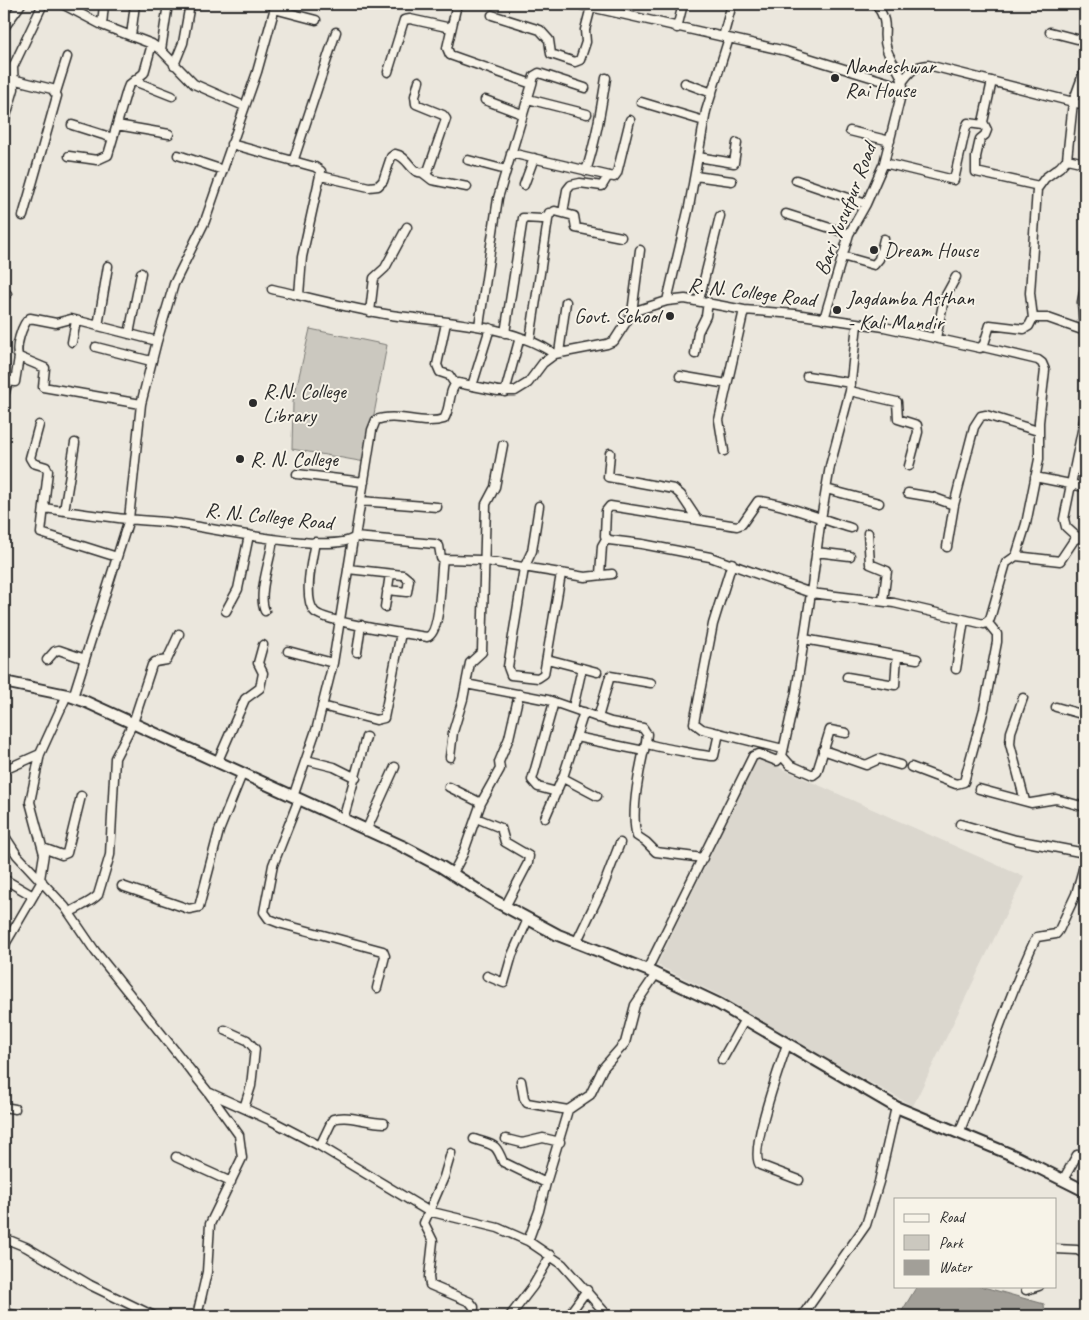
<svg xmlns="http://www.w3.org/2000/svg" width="1089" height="1320" font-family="Caveat,sans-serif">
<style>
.built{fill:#dbd7ce}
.green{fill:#cbc8bf;stroke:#7b7a75}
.water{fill:#a29f98;stroke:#72716c}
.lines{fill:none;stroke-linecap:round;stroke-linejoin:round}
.minor-casing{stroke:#2b2b2b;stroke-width:11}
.secondary-casing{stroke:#2b2b2b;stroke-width:14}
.minor{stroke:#f7f3e8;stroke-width:8}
.secondary{stroke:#f7f3e8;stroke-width:10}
.poi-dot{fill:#2b2b2b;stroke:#f7f3e8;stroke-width:2}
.labels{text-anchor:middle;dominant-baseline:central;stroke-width:4;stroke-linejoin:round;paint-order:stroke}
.poi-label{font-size:21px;fill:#2b2b2b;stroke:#f7f3e8;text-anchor:start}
.street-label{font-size:21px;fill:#2b2b2b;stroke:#f7f3e8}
</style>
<rect width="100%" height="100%" fill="#ebe7dd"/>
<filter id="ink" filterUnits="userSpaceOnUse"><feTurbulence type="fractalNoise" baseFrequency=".02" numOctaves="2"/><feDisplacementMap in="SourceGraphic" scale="10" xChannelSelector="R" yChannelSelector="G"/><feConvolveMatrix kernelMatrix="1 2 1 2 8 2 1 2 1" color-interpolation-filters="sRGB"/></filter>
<g filter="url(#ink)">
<path class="built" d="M758,758L1024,877L913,1106L807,1048L721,996L657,965Z"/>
<path class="green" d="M310,329L387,345L365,462L292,449L293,402Z"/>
<path class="water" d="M917,1286H980L1044,1304L1045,1316H899Z"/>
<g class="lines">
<defs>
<path id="minor" d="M62,4L102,25L152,44L161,50L194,84L244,106
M457,4L447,48L450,55L532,84L498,198L479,326
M577,4L786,51L903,87
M274,9L316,20
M492,15L540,30L549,40L551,54L575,62L580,60L586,42L585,30L591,7
M102,25L104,4
M4,28L21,4
M677,28L683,4
M1050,32L1085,41
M131,36L135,4
M723,37L732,4
M161,50L168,4
M174,65L183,43L190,4
M388,72L404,20L410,19L451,28
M12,79L52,89L57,96L23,216
M134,81L172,96
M903,81C910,71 915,66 928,65L1085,105
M992,81L983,122L987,130L985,135L980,139L976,157V172L1039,186
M685,83L712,93
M532,84L534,76L539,73L585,88
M56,92L67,57
M528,99L587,114
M485,100L522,114
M641,102L704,121
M4,123L14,89L13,67L43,4
M72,125L113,138
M117,125L169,134
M850,131L890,141
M231,144L315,167L321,171L302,257L299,295
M511,153L614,177L617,173L630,120
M178,155L223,170
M69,156L97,160L108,155L127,90L129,85L144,73L152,44
M698,157L734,163L737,143
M1067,159L1085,163
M468,160L506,170
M293,162L336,32
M884,163L954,180L966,127L968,123L983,125
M586,171C596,141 601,109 606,78
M423,173L432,180L467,187
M321,176L369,187L378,186L383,181L391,157L395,154C411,157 410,178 428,171L446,119L443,115L416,104L415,96L419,81
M695,176L732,181
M796,180L866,204
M524,185L534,158
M563,213L567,190L571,185L580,183L602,186L608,176
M786,214L849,234
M842,256L874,265L879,259L884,239
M272,289C310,298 347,308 385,314C441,323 506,322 555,354
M4,293L7,294
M699,300L720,216
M667,301L689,207L706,111L729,38
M370,312L374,278L385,268L407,227
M632,313L640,250
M1033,318L1030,293L1037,189L1045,178L1060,167L1067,159L1073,102L1085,69
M824,319L849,234L866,204L884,163L903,87C903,72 891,63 887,50C880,31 892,27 876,4
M446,323L437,365L440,372L449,375L455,384
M98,326L108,266
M1084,330L1082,302L1085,287
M505,333L523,218L542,219L555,211L574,216L576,228L621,237
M129,334L141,273
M936,338L944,299L956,277
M530,340L549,213
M72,342L76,321
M96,347L151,361
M983,347L1038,360L1042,363L1045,370L1039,422V459L1026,524L1016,556
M559,353L566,302
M695,354L698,332L706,316L708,302
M680,376L727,384
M807,376L851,383
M4,380L15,382L19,357
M472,386L490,328
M850,391L897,402L898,419L917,425L918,432L909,466
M505,392L520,337
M4,396L8,381
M141,404L43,387L45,368L19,357C14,350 22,323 30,318L56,323L71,319L157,341
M39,425L30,458L33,463L46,467L48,471L41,533L117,557
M724,451L719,420L744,310
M610,453L608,477L674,489L681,495L697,519
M297,474L364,482
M1035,477L1085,487
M826,489L879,503
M908,493L932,497L954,505
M361,501L437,507
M539,506L532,551L524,568L508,667L511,675L538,678L544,674L561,574
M44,508C72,512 99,516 127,519C145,521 163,521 181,524C211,528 334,555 355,537L372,430L376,420C397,412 422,426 444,419C451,409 448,387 458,383L498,391H515L528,383L543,363L555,354L607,344L614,341L632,313L638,310L667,301L685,299L744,310L795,314L884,327L980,348L984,344L990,325L1024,329L1029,326L1033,318H1048L1085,331
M64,511L75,443
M851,528C829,522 777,501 758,501L742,524L737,526L610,506L606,511L605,536L609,540L642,544L710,557L811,593L820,525L830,466L850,391L857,324
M868,533L870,564L887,571L883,601
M355,537L435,544L439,546L441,558L446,559L480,560L585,577L612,574
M1077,537L1066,527L1064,519L1085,416
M315,542C312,558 303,598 314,611C322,622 409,634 427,637C442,633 440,573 443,559
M947,547L954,505L968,450L974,427L981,416L986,415L1038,431
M816,552L850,556
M732,563L713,624L694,723L702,729L783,749
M348,569L403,575L409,580L407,592L387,590
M600,574L602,546L606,539
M385,607L390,574
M226,611L238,589L249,535
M265,611C257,594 271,559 273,539
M804,639L917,659
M288,651L333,663
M357,652L361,625
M547,659L597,672
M47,660L55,651L59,650L85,659
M956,669L964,620
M847,677L895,685L897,656
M466,684L548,700L611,722L643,728L647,734L646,742L651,745C659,747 709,757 714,756L719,733
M73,697L129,519L141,404L157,341L174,284L205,221L257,72L276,4
M1023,698L1011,732L1010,744L1025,801
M554,702L532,780L538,787L557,792
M322,706L376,720L384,718L401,633
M1056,707L1085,715
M573,708L582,668
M598,718L610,676L651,683
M576,737L644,751
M646,742C640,765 630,814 637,836L646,842L656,852L703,858
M823,750L866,765L879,759L900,765
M40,754L30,802L44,854L40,879
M782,756L790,765L813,775L817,772L830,730L846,733
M450,757L453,732L463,699L470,663L482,652L486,504L495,487L503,445
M306,760L334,767L356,778
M217,763L245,699L260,688L263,673L258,663L263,645
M911,767L956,784L964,782L984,709L997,642V634L988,623
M4,770L40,754L67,695
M563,778L597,796
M449,787L481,803
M979,789L1031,803L1056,799L1085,807
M293,797L317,727L333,663L353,539
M299,799L273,865L264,912L269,919L282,924L383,951L385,956L377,988
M476,818L501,828L505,842L529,856L528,863L505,907
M545,818L564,774L584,712
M343,820L366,737
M960,824L1016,840L1085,853
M366,831L395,767
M4,835L17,855L65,907L95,951L208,1092L239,1135L242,1158L210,1224L207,1272L197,1316
M43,848L62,855L67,853L81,796
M452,875L463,854L481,803L500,769L499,762L509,738L519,694
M4,879L33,896
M122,886L189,909L199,907L219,831L242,774
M69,913C78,907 92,902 98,895L110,855L115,758L133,723L152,665L155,662L167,660L179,634
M576,943L603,887L620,843
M4,946L42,881
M647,970L753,756L759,754L777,761L782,756L796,692L811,593L894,603L984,624L990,619L1006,563L1016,556L1060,561L1074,540L1085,534
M487,976L504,983L512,955L528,919
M225,1030L247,1040L255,1049L251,1086L244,1108
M787,1044C781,1064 748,1152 760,1165L799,1180
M722,1060L745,1019
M521,1081L524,1098L527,1103L568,1110
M210,1093L272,1121L320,1146L428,1211L498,1228L528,1241L562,1264L608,1316
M4,1107L15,1109
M959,1133C985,1070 1005,1004 1034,942L1037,937L1056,934L1059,930L1076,894L1085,862
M474,1139C494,1146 495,1142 503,1162L546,1183L539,1211L528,1241
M506,1139L522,1143L543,1138L560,1142
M320,1146L333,1119C350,1114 366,1123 384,1123
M451,1153L444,1177L424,1223L433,1241L429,1277L430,1285L470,1302L474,1307L473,1316
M176,1157L231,1182
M1063,1180L1077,1155L1085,1154
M546,1183L568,1110L590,1095L603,1068L625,1043L635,1005L656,974
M4,1238L26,1247L90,1285L154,1316
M1055,1249L1077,1250L1085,1254
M1026,1290L1039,1286
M4,1313L21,1316
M510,1316L533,1286L551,1255
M568,1316L587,1290
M802,1316L866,1225L879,1182L896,1107"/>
<path id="secondary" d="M4,682L67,695L84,701L402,846L440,866L495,901L558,935L647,970L719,1004L896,1107L1017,1157L1085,1191"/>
</defs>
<use href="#minor" class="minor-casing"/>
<use href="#secondary" class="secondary-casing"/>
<use href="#minor" class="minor"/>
<use href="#secondary" class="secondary"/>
</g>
</g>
<g class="poi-dot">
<circle cx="835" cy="78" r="5"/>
<circle cx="874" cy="250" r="5"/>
<circle cx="837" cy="310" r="5"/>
<circle cx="670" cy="316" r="5"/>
<circle cx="253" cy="403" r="5"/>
<circle cx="240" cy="459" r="5"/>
</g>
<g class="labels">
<g class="poi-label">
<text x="845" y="66">Nandeshwar<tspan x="845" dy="24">Rai House</tspan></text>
<text x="884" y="250">Dream House</text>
<text x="847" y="298">Jagdamba Asthan<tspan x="847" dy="24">- Kali Mandir</tspan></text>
<text x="660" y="316" text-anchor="end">Govt. School</text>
<text x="263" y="391">R.N. College<tspan x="263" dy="24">Library</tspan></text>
<text x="250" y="459">R. N. College</text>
</g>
<g class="street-label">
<text transform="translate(845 209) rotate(-69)">Bari Yusufpur Road</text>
<text transform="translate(752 292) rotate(7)">R. N. College Road</text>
<text transform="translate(269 516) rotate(6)">R. N. College Road</text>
</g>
</g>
<rect width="1089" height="1320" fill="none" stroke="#f7f3e8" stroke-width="20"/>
<rect x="10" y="10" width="1069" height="1300" fill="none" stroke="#2b2b2b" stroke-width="2" filter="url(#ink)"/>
<rect x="894" y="1198" width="162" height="90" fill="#f7f3e8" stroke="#a5a39c"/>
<rect x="904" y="1214" width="25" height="8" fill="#f7f3e8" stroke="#a5a39c"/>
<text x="939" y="1222" font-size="15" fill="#2b2b2b">Road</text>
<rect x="904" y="1235" width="25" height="15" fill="#cbc8bf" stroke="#a5a39c"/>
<text x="939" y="1248" font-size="15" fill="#2b2b2b">Park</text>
<rect x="904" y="1260" width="25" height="15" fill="#a29f98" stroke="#a5a39c"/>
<text x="939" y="1272" font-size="15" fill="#2b2b2b">Water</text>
</svg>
